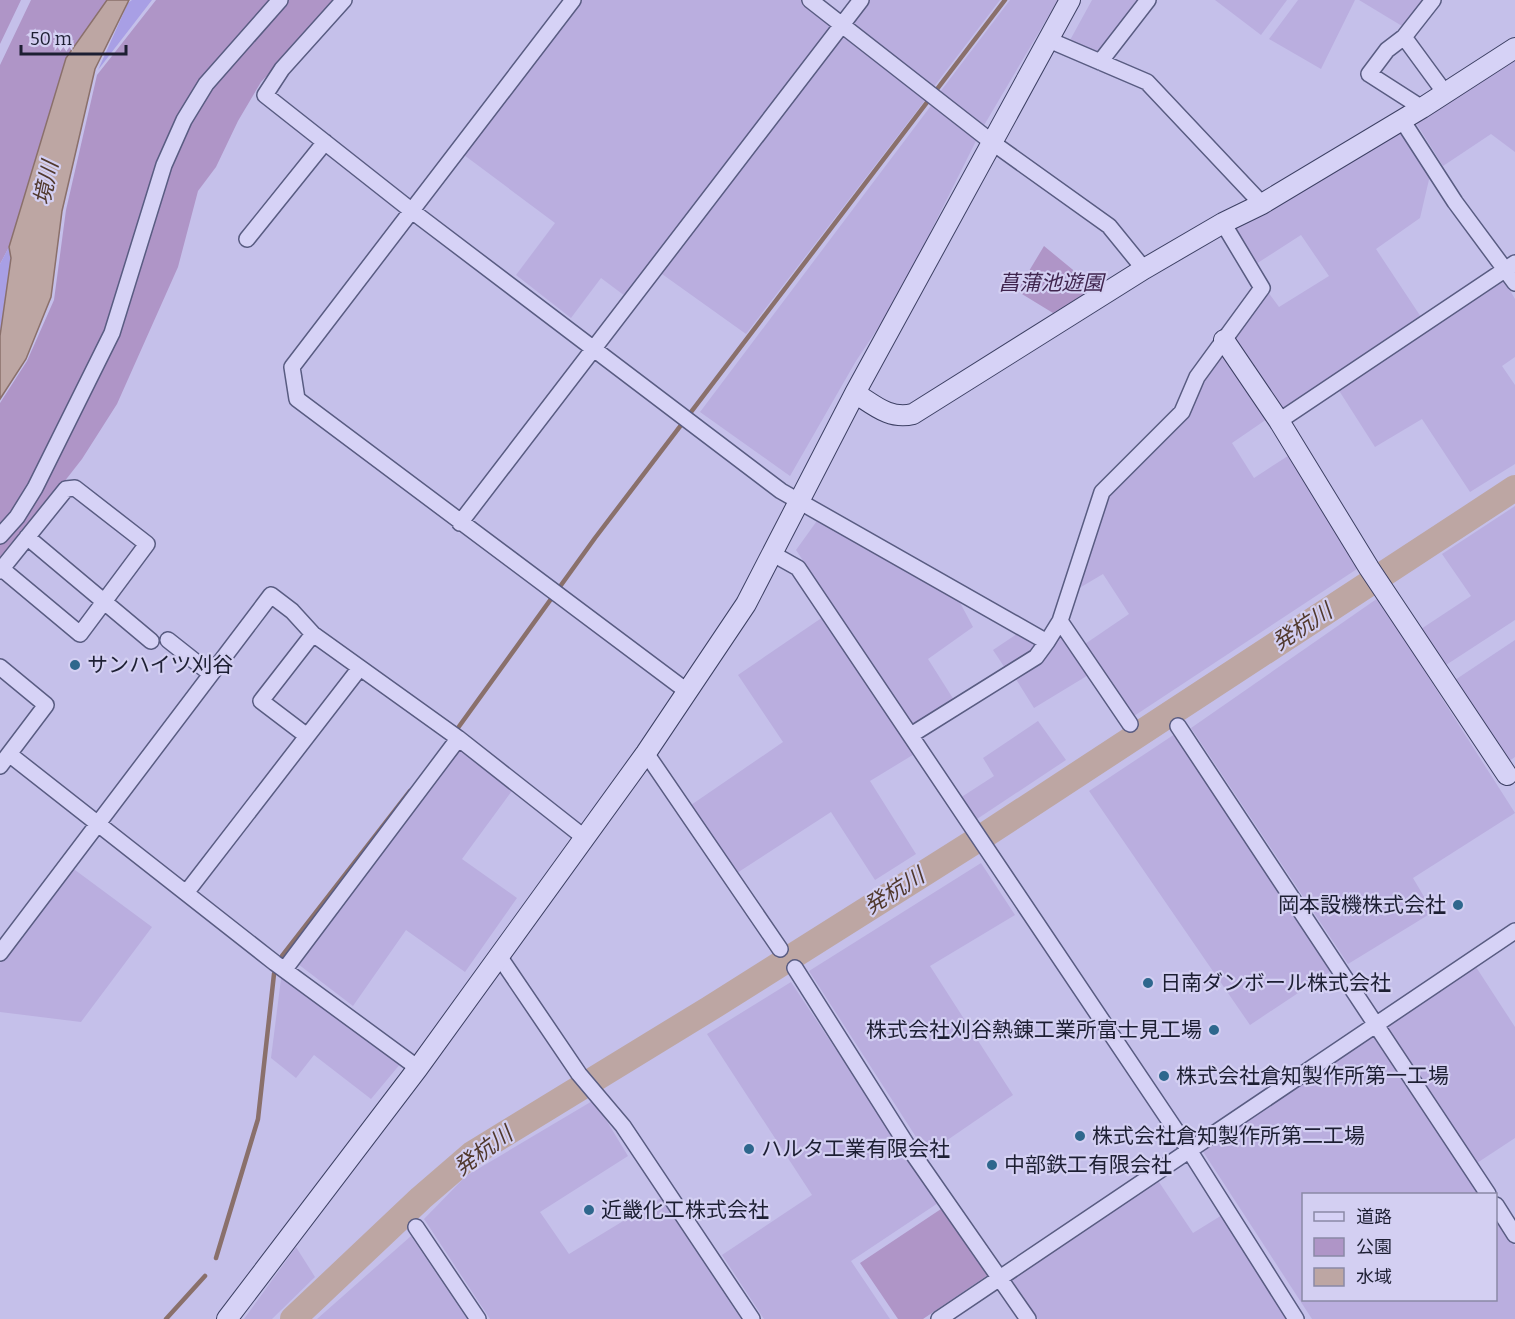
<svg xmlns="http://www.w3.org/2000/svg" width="1515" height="1319" font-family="Bitter,'Noto Sans JP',serif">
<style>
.farmland{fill:#baaedf}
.green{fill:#af95c7}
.sand{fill:#a89fe5}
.water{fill:#bda6a3;stroke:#8a706b;stroke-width:1.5}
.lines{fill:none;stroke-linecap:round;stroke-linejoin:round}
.stream{stroke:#8a706b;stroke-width:4.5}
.river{stroke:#bda6a3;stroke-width:26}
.street-casing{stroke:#595c82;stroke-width:18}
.secondary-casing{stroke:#3d4064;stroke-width:22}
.street{stroke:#d6d2f6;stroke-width:15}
.secondary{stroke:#d6d2f6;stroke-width:20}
.poi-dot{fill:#2e678d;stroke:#d3cff2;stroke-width:2}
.labels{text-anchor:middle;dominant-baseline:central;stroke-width:4.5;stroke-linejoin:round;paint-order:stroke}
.park-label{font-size:21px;font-style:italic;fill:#40254e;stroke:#d3cff2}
.poi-label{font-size:21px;fill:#1d1f33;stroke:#d3cff2;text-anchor:start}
.water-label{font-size:22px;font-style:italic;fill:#51392d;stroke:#d3cff2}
</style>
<rect width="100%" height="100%" fill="#c5c0ea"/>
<path class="farmland" d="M580,0H801L836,27L625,296L601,278L571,318L516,275L555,223L464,155Z
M867,0H1000L933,88L849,24Z
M1010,0H1058L983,127L940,92Z
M1092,0H1140L1097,56L1069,42Z
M1215,0H1287L1261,35Z
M1298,0H1355L1321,69L1269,39Z
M1359,0H1424L1402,26Z
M843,33L926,99L746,334L662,274Z
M1515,60V152L1491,134L1443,166L1416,123Z
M933,103L978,137L896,301L856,361L790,476L700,412Z
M1406,127L1431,171L1420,218L1376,249L1421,317L1280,412L1233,339L1268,292L1279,307L1329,276L1301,235L1256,264L1235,229Z
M1504,280L1515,299V357L1502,366L1515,385V464L1470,492L1422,419L1375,447L1338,389Z
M1224,352L1267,419L1232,443L1254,478L1291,454L1363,565L1131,718L1082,646L1129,614L1103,574L1076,590L1106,497Z
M1515,506V620L1446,665L1421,629L1471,596L1442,554Z
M819,518L957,597L973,627L928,659L954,700L913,726L796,550Z
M1378,598L1515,813L1413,878L1433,912L1348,964L1191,728Z
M823,617L916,753L870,781L916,854L875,880L831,812L737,873L691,805L783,742L738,675Z
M1059,627L1090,674L1034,708L1014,676Z
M1020,632L1039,643L1031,653L1005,668L993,650Z
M1515,640V757L1509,761L1455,680Z
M1038,721L1066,760L974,821L960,798L994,776L983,758Z
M1178,732L1334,969L1250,1025L1089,791Z
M461,749L514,788L462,859L517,898L465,972L406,930L353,1006L298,964Z
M981,863L1015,915L930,966L1013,1095L927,1154L809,971Z
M71,867L152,927L81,1022L0,1012V963Z
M1476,967L1515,1027V1138L1477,1163L1387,1027Z
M282,971L401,1063L371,1099L314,1055L296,1078L271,1058Z
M791,982L938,1203L851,1261L890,1319H764L722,1255L812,1195L707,1034Z
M1374,1036L1480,1194H1304V1300H1496V1217L1515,1246V1319H1312L1202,1150Z
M594,1100L628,1156L540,1212L569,1254L661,1198L741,1319H490L424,1219L466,1176Z
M1157,1179L1193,1233L1227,1212L1295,1319H1038L1010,1277Z
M411,1236L467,1319H317Z
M296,1247L315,1277L272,1319H244Z"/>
<path class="green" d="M0,0H21L0,44Z
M31,0H107L66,58L9,247L0,264V65Z
M156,0H339L261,82L238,121L216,167L198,191L178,267L117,404L82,459L0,564V403L27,361L54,300L66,210L97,75Z
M1044,246L1095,288L1053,313L1017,291Z
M941,1209L988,1275L923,1319H898L860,1263Z"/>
<path class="sand" d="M132,0H152L98,70L128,3Z
M9,247L11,258L0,336V264Z"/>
<path class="water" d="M107,0H129L95,69L62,211L51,297L26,359L0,399V336L11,258L9,247L66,58Z"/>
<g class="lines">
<path class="stream" d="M455,732L595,538L1005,0
M216,1258L258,1119L274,974L282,956L410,791
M166,1319L205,1276"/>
<path class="river" d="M293,1319L421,1198L472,1154L709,1009L988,833L1515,488"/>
<defs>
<path id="street" d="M344,0L282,69L265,95L412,211L781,491L1047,642L1060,621L1102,492L1182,412L1197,377L1262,288L1223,223
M573,0L292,367L297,399L688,692
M810,0L993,143L1109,226L1144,269
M1433,0L1404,37L1445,93
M1404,37L1387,50L1369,74L1422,108
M1049,40L1147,82L1262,204
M1100,62L1148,0
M1402,120L1455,202L1515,283
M247,239L325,142
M1279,421L1515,263
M460,523L861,0
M0,536L17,517L35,488L112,333L164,165L184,120L206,84L280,0
M27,537L151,641
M773,554L798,568L1189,1150L1296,1319
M0,571L66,489L75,488L147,544L80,634L2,569
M1060,621L1130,724
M168,640L211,674
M0,667L46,705L9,754
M1178,726L1488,1194
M911,735L1036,657L1047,642
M307,736L261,701L313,634
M646,753L780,949
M0,766L9,754L275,963L418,1068
M186,893L359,669
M0,953L271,595L292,611L313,634L458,738L585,838
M499,956L579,1074L623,1126L752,1319
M795,968L909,1148L1028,1319
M285,969L458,739
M1496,1205L1515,1235
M416,1227L478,1319
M939,1319L1515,931"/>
<path id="secondary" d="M1224,340L1279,421L1369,568L1507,775
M855,393C874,405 890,420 913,414L1144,269L1223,223L1262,204L1422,108L1515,48
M227,1319L418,1068L646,753L746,604L855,393L1070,0"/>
</defs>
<use href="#street" class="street-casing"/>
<use href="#secondary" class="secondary-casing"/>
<use href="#street" class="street"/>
<use href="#secondary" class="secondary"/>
</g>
<g class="poi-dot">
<circle cx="75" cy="665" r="6"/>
<circle cx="1458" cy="905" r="6"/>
<circle cx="1148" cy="983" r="6"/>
<circle cx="1214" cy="1030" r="6"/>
<circle cx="1164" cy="1076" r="6"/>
<circle cx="1080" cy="1136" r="6"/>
<circle cx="749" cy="1149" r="6"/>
<circle cx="992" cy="1165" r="6"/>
<circle cx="589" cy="1210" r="6"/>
</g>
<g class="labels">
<g class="park-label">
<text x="1051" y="283">菖蒲池遊園</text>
</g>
<g class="poi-label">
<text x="87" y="665">サンハイツ刈谷</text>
<text x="1446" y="905" text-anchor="end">岡本設機株式会社</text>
<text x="1160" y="983">日南ダンボール株式会社</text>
<text x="1202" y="1030" text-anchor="end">株式会社刈谷熱錬工業所富士見工場</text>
<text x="1176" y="1076">株式会社倉知製作所第一工場</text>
<text x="1092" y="1136">株式会社倉知製作所第二工場</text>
<text x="761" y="1149">ハルタ工業有限会社</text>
<text x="1004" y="1165">中部鉄工有限会社</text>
<text x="601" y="1210">近畿化工株式会社</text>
</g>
<g class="water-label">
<text transform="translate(46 183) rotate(-78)">境川</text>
<text transform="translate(1302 627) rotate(-33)">発杭川</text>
<text transform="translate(894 891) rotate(-32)">発杭川</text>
<text transform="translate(483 1151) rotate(-36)">発杭川</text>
</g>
</g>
<rect x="1302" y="1193" width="195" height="108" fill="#d3cff2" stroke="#8a89a6" stroke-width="1.5"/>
<rect x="1314" y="1212" width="30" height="9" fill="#d6d2f6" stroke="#8a89a6" stroke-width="1.5"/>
<text x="1356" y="1223" font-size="18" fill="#1d1f33">道路</text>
<rect x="1314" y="1238" width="30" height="18" fill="#af95c7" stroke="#8a89a6" stroke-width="1.5"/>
<text x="1356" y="1253" font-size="18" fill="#1d1f33">公園</text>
<rect x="1314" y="1268" width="30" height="18" fill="#bda6a3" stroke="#8a89a6" stroke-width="1.5"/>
<text x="1356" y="1283" font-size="18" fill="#1d1f33">水域</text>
<path d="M21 45v9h105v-9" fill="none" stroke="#1d1f33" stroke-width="3"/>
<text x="30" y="45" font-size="18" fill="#1d1f33" stroke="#d3cff2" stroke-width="4.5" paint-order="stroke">50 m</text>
</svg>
